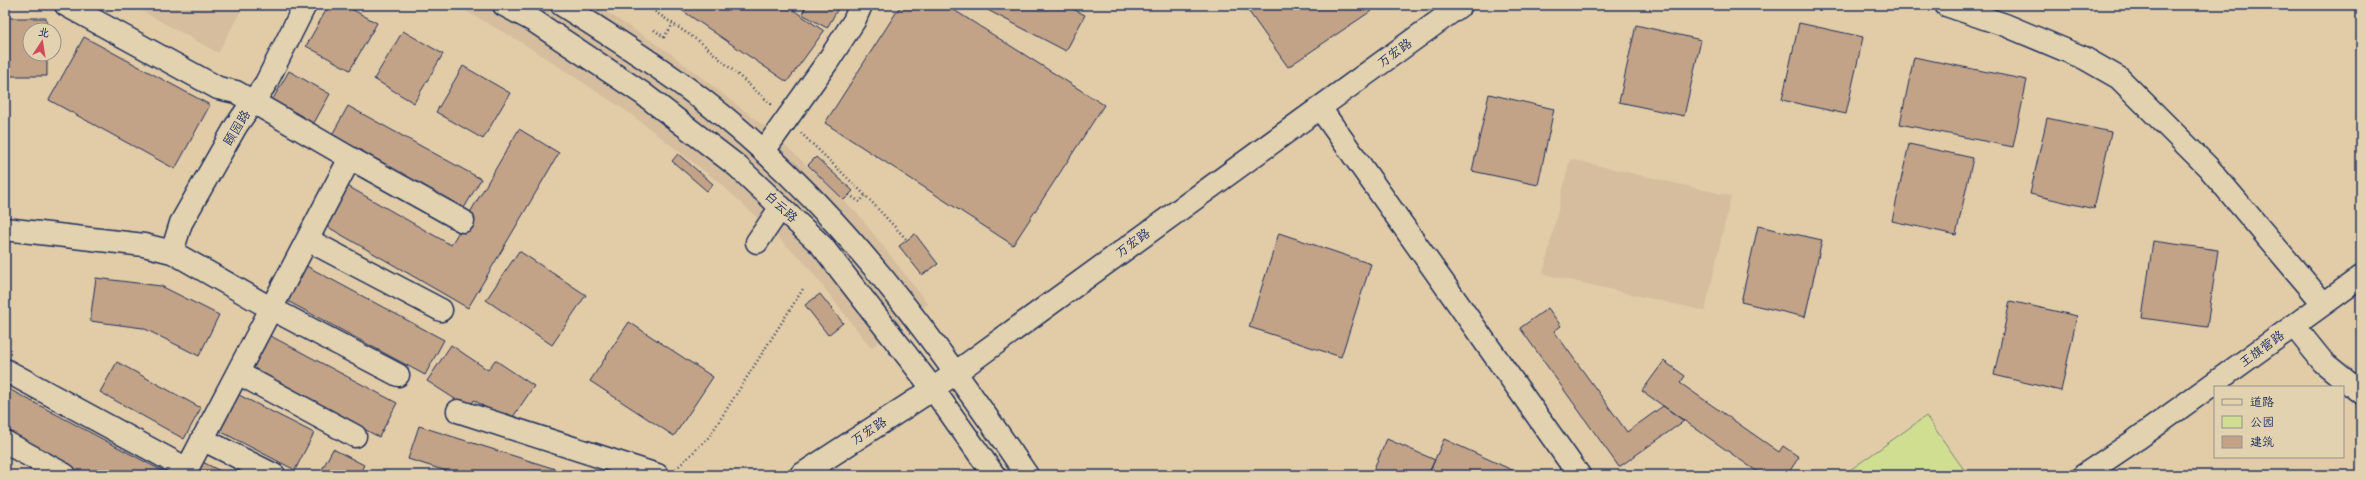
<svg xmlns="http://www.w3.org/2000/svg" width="2366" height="480" font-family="Pangolin,'LXGW WenKai TC',sans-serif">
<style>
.built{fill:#d5bd9d}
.green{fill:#d0de91;stroke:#768678}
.building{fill:#c3a387;stroke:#1b2f5e}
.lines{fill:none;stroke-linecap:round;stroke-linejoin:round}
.minor-casing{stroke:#1b2f5e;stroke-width:25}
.major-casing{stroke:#1b2f5e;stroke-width:25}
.path{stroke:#1b2f5e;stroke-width:2.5;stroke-dasharray:1 3;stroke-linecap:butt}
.minor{stroke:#e3d2af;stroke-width:22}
.major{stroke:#e3d2af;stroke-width:22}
.labels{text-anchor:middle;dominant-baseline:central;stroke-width:3;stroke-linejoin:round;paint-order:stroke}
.street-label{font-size:13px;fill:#1b2f5e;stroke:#e3d2af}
</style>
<rect width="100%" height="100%" fill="#e2cca8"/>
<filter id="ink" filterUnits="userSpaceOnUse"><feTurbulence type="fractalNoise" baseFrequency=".025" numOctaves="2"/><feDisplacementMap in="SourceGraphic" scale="8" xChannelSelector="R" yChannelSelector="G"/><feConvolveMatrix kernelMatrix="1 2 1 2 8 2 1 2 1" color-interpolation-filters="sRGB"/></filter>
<g filter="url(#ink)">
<path class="built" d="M131,5H244L218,53Z
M455,5H596L670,53L768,129L858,214L928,304L871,348L804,262L721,184L628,112L521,42Z
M1570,159L1731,196L1705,311L1543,274Z"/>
<path class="green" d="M1926,416L1967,474L1843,475Z"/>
<path class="building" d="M5,5H9V18H46L47,30H30V54H47V76H5Z
M329,5H344L377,23L350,70L306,46Z
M674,5H786L824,31L787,82Z
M807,5H840L827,28L802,14Z
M901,5H946L1104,105L1013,245L825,123Z
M978,5H1065L1085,15L1066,51Z
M1253,5H1380L1288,67L1247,9Z
M1799,23L1863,37L1846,114L1782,100Z
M1636,25L1701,40L1684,116L1619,102Z
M403,31L443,54L414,103L374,79Z
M84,37L210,105L175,169L49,100Z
M1914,57L2027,80L2013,147L1900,124Z
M463,66L510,93L483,139L436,112Z
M289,71L330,94L310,130L269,106Z
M1489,94L1554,109L1538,185L1472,171Z
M348,106L481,179L460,215L328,142Z
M2047,118L2111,132L2094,209L2030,194Z
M519,129L559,153L468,308L321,223L344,184L451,245Z
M1909,144L1973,158L1956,235L1892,221Z
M678,154L713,184L707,191L672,161Z
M816,157L853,191L844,200L808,165Z
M1758,226L1822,240L1805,317L1741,302Z
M1279,233L1371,264L1341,357L1249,327Z
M915,234L938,264L922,275L899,246Z
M2153,241L2218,250L2207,327L2142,318Z
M519,251L586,295L552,345L486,300Z
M299,262L444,340L425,375L280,297Z
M96,278L161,286L219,315L199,356L143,328L90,321Z
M820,294L843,323L828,335L805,305Z
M2010,301L2077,316L2061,391L1994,375Z
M1548,308L1561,326L1554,331L1627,432L1663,406L1684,421L1619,467L1520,328Z
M629,322L713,377L674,436L590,381Z
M265,333L397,403L379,437L247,367Z
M451,345L488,370L495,360L534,386L513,417L507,413L503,419L474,400L469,408L427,381Z
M1664,361L1685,376L1680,383L1779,452L1783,446L1799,457L1787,475H1762L1642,391Z
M117,362L201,408L184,439L100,392Z
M5,387L168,474L83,475L5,434Z
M231,391L314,433L295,470L212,427Z
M419,426L568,473L459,475L408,459Z
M1387,439L1435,460L1428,475H1371Z
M1444,439L1523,475H1428Z
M333,449L364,465L359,475H319Z
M195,458L228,475H186Z"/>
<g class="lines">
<defs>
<path id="minor" d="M1946,5L2005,25L2084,58L2119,78L2208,167L2323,303
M1320,108L1579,475
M764,151L828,61L854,21L861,5
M350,158L463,221
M5,229L144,245L172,252L272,309L398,375
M308,240L441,310
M757,242L781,207
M172,252L181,223L236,126L266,83L305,5
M2294,326L2323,362L2361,393
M5,370L187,469L350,158L236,92L218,88L66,5
M238,373L355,436
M458,411L657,475
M202,439L274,475
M5,442L65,475
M801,475L933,389L1461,5
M2084,475L2137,439L2361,277"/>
<path id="major" d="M504,5L534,21L642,93L737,166L822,246L933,389L994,475
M562,5C630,48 698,91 758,146C864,241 947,358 1027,475"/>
</defs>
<use href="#minor" class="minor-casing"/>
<use href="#major" class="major-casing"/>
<path class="path" d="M645,5L703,44L772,105
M654,30L664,37L673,24
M801,133L865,195L907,240
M849,195L860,202L865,195
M676,469L709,437L803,289"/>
<use href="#minor" class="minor"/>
<use href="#major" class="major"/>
</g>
</g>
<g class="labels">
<g class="street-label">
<text transform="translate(1395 53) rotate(-36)">万宏路</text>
<text transform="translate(237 128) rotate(-58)">颐园路</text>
<text transform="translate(781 207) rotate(43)">白云路</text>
<text transform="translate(1133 243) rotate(-36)">万宏路</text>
<text transform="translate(2262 349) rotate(-36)">王旗营路</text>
<text transform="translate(869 431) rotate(-33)">万宏路</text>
</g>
</g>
<rect width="2366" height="480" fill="none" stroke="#e3d2af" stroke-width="20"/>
<rect x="10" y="10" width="2346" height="460" fill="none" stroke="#1b2f5e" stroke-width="1.5" filter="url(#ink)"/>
<rect x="2214" y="386" width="130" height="72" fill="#e3d2af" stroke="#93918f"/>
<rect x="2222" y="399" width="20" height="6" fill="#e3d2af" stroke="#93918f"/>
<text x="2250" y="406" font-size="12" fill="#1b2f5e">道路</text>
<rect x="2222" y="416" width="20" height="12" fill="#d0de91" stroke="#93918f"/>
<text x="2250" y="426" font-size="12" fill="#1b2f5e">公园</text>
<rect x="2222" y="436" width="20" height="12" fill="#c3a387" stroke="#93918f"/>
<text x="2250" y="446" font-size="12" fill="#1b2f5e">建筑</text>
<g transform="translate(42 42) rotate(12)"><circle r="19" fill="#e3d2af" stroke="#93918f"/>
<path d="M0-3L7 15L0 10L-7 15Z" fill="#d1495b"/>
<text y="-6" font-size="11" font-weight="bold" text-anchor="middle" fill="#1b2f5e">北</text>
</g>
</svg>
